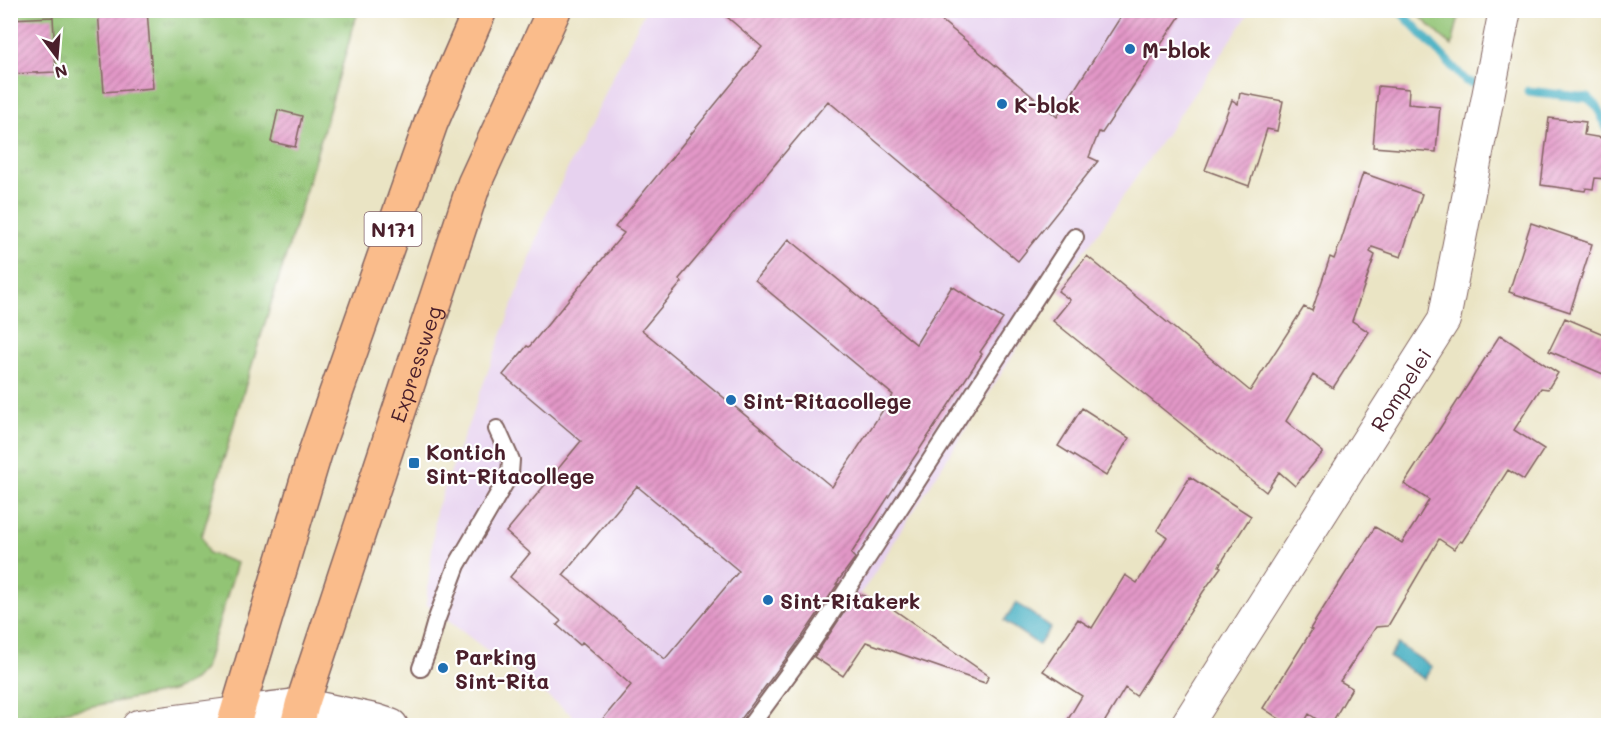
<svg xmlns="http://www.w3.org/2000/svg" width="1619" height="736" font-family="Mali,sans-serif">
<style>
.built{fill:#e7d2ef}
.grass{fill:url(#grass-tufts);stroke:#6e7250;stroke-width:1.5}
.green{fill:#92c475;stroke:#6e7250;stroke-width:1.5}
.water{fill:#43aec1;stroke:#466676;stroke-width:1.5}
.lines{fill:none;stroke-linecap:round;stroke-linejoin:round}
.stream{stroke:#43aec1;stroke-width:9}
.building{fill:url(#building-hatch);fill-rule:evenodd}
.service-casing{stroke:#826461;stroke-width:20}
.minor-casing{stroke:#826461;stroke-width:34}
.tertiary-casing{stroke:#826461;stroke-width:36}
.trunk-casing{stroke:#826461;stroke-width:36}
.service{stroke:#fff;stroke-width:16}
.minor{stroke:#fff;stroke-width:32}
.tertiary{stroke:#fff;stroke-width:33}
.trunk{stroke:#fabc8b;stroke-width:33}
.poi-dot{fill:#1f6fb2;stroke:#fff;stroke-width:2}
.labels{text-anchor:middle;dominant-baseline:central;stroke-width:4.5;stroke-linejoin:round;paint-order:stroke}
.shield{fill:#fff;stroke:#80626b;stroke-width:1.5}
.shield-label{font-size:20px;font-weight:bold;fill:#4a1f2b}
.poi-label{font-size:21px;font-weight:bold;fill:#4a1f2b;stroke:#fff;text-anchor:start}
.street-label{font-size:21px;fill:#4a1f2b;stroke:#fff}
</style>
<defs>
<pattern id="grass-tufts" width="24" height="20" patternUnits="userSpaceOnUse" patternTransform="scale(1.5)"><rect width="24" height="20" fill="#92c475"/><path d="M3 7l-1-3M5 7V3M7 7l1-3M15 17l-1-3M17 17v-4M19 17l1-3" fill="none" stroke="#799f60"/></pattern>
<pattern id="building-hatch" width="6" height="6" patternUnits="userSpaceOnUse" patternTransform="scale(1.5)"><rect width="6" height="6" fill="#e398c8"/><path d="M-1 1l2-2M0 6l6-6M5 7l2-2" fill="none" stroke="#ba7ba3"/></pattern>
</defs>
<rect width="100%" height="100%" fill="#fff"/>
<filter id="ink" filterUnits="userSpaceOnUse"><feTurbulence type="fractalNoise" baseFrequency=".0167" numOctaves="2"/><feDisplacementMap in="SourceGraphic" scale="12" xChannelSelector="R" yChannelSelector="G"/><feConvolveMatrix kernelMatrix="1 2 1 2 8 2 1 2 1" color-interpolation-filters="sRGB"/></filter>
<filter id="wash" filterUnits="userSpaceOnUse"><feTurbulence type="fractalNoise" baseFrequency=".008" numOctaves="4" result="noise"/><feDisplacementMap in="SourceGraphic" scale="24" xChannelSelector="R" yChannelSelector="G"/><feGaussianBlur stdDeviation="1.35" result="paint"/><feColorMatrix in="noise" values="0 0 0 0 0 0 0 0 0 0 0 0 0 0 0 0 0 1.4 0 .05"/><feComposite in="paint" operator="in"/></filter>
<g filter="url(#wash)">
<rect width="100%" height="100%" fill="#eae4c4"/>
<path class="built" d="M645,11H1251L1095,237L1055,289L868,583L762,725H585L426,604L436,511L549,207Z"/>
<path class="grass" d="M11,11H358L301,207L238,410L202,536L208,553L237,563L205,668L194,680L172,691L72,710L11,725Z"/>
<path class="green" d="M1414,11H1460L1452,46Z"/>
<path class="water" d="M1016,603L1051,627L1039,645L1004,621Z
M1398,644L1432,667L1424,679L1389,657Z"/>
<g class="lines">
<path class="stream" d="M1399,10L1466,81L1472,83
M1528,91L1588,98L1597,106L1608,130"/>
</g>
<g id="blocks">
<path class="building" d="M98,10H147L153,88L104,92Z
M719,10H929L1057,117L1125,10H1184L1102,133L1099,132L1089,157L1098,161L1018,261L828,101L679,279L682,282L642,330L832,487L893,395L755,280L789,239L916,344L952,286L1003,319L980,352L982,354L851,554L855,558L836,584H838L835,588L802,637L736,726H597L631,685L582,642L580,645L557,625L561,621L510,577L530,553L506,532L581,441L503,375L527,346L529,347L624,233L615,227L762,47ZM637,486L739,571L665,659L563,575Z
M53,17L56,72L10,74V19Z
M1378,86L1409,89L1408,104L1440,107L1436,152L1373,147Z
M1240,93L1283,101L1277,131L1267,129L1249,186L1205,170L1232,100L1238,104Z
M278,110L302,116L295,147L271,142Z
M1549,118L1586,122L1584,135L1608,139L1606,179L1595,178L1593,189L1586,188L1585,191L1541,185Z
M1363,173L1422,194L1401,257L1372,247L1370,252L1375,255L1352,321L1369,332L1333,388L1313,375L1286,421L1323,452L1295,486L1279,472L1266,492L1053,321L1070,300L1058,291L1087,256L1250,391L1304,307L1312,311L1330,257L1334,259L1341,241Z
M1531,223L1592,244L1570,312L1509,292Z
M1565,318L1608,336V376L1549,351Z
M1500,335L1558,373L1548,389L1541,388L1514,430L1544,449L1524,480L1508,470L1462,542L1460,541L1454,549L1439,539L1388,626L1376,627L1340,681L1352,688L1330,726H1327L1309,714L1302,726H1290L1263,708L1312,630L1310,629L1375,527L1402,543L1415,523L1429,500L1404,484Z
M1082,408L1129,438L1106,476L1058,446Z
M1190,477L1251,516L1219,566L1221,567L1203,592L1136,696L1125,688L1102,726H1064L1082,696L1043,671L1078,619L1092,628L1125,575L1137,583L1167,537L1157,530Z
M857,593L890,607L989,676L985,683L866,642L843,676L814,657Z"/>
</g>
</g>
<g filter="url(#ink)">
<use href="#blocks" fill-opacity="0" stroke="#826461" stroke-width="1.5"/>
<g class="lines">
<defs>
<path id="service" d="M421,668L428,649L436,621L457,565L510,474L511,460L497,429
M750,726L811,643L844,594L1075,237"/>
<g id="minor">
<path d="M138,726L236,713"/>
<path id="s1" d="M1186,726L1444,320L1505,10"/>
</g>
<path id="tertiary" d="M236,713L302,705L376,721L391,726"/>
<g id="trunk">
<path d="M233,726L316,450L431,123L480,10"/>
<path id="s2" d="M297,726L302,705L474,184L554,10"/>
</g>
</defs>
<use href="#service" class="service-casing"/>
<use href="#minor" class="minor-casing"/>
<use href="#tertiary" class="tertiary-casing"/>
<use href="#trunk" class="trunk-casing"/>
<use href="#service" class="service"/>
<use href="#minor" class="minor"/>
<use href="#tertiary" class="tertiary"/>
<use href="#trunk" class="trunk"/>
</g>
</g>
<g class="poi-dot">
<circle cx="1130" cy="49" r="6"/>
<circle cx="1002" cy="104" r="6"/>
<circle cx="731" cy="400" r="6"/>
<rect x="408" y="457" width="12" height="12" rx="3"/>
<circle cx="768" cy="600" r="6"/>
<circle cx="443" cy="668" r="6"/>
</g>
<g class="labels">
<rect class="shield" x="364.5" y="212" width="57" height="34" rx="4.5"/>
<g class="shield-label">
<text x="393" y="229">N171</text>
</g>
<g class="poi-label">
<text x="1142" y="49">M-blok</text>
<text x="1014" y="104">K-blok</text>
<text x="743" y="400">Sint-Ritacollege</text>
<text x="426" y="451">Kontich<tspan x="426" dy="24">Sint-Ritacollege</tspan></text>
<text x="780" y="600">Sint-Ritakerk</text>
<text x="455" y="656">Parking<tspan x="455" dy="24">Sint-Rita</tspan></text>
</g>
<g class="street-label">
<text stroke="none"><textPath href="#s2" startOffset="381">Expressweg</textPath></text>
<text stroke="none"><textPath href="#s1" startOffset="399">Rompelei</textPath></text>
</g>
</g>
<rect width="1619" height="736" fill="none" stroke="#fff" stroke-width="36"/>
<g transform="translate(57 57) rotate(164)" stroke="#ffffff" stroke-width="4.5" paint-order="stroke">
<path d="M0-4.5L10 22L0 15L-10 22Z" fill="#4a1f2b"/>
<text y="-9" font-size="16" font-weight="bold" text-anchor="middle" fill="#4a1f2b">N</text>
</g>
</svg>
